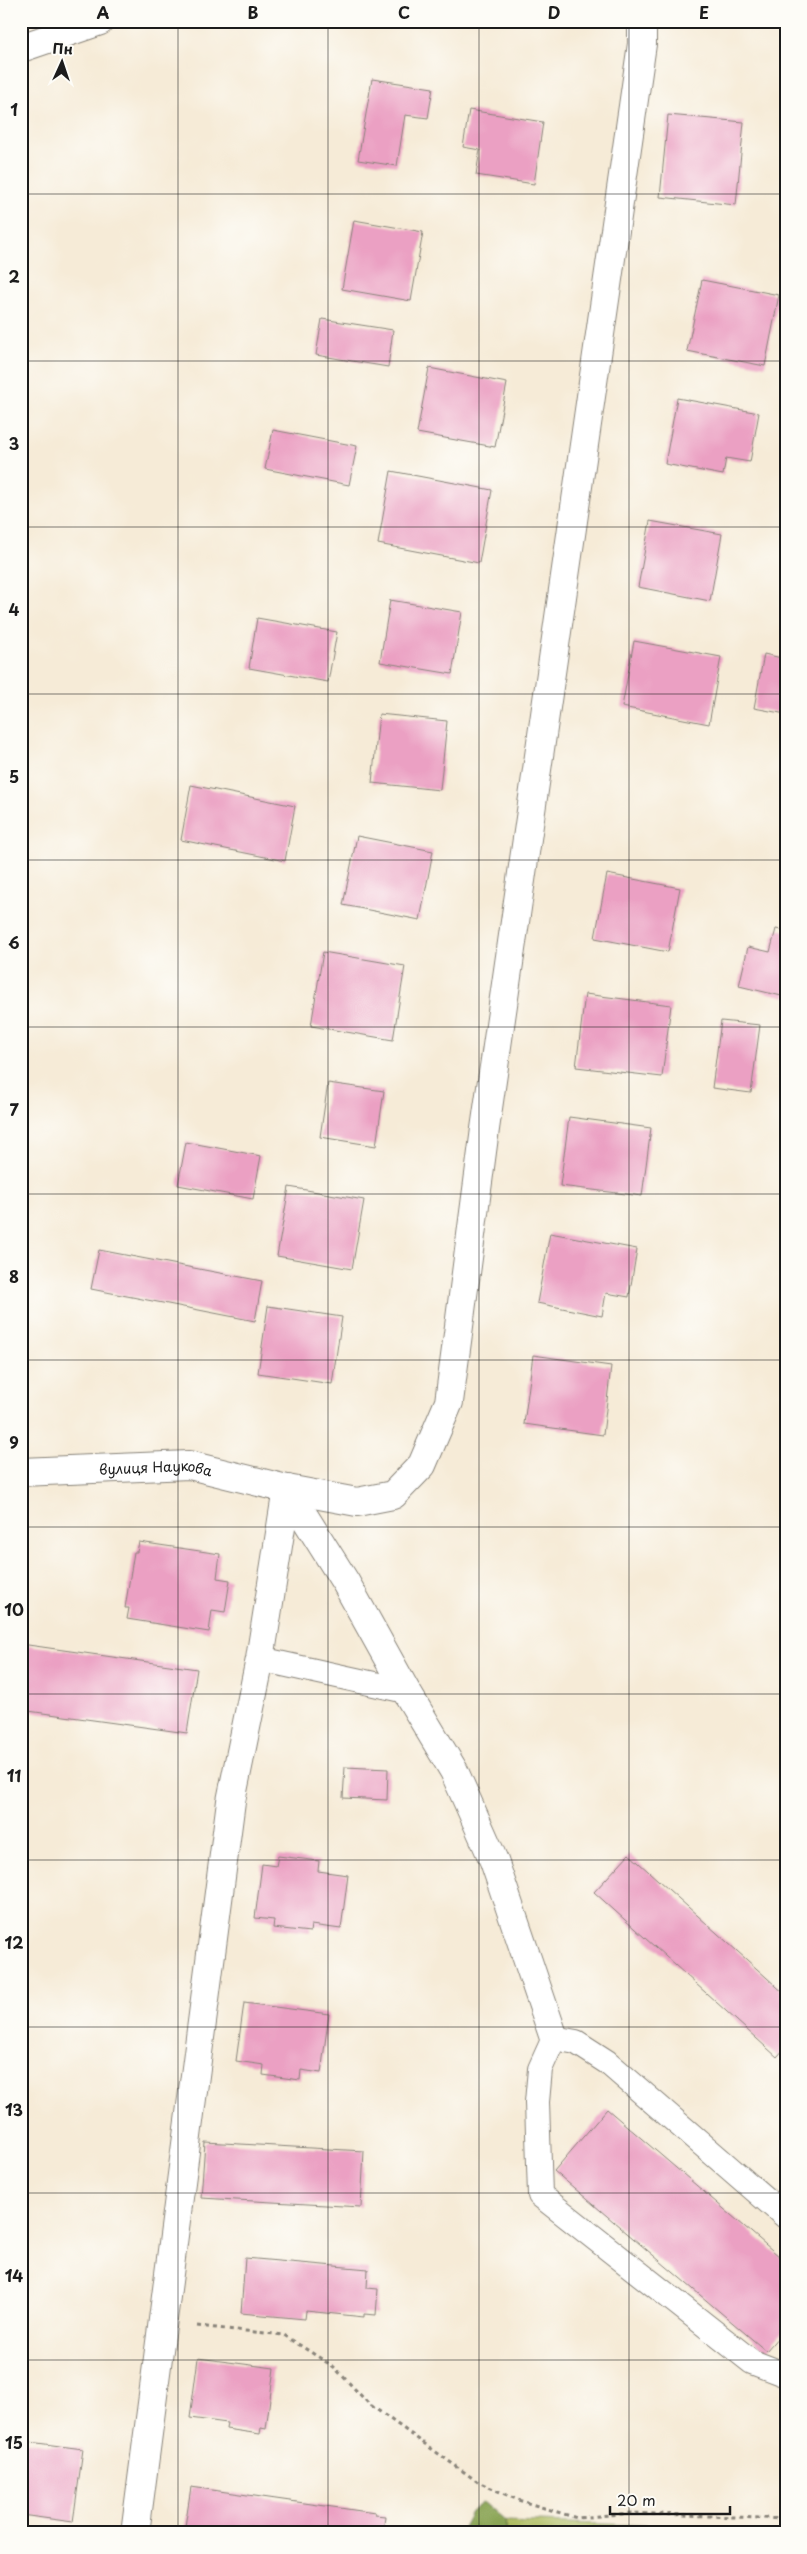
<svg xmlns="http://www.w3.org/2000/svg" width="807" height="2554" font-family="'Playpen Sans',sans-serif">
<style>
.green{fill:#adbc5e;stroke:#646c3d}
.forest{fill:#8aa455;stroke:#536038}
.building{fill:#eba0c3}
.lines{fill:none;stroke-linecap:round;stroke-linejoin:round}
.lane-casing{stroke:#89847a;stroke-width:26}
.street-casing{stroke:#89847a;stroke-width:30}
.secondary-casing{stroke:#89847a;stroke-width:30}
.path{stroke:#89847a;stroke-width:3;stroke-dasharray:4 4;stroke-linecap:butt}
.lane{stroke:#fff;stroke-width:24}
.street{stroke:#fff;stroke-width:28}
.secondary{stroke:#fff;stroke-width:28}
.grid{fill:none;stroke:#1c1c1c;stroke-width:1;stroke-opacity:0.55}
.labels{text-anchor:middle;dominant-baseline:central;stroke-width:4;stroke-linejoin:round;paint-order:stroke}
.street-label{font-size:14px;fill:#1c1c1c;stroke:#fdfcf7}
.neatline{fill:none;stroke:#1c1c1c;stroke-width:2}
.grid-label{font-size:16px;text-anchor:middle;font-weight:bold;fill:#1c1c1c}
</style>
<rect width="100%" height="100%" fill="#fdfcf7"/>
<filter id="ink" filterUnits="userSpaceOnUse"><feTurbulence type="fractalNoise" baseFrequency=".02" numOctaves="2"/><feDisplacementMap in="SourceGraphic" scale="10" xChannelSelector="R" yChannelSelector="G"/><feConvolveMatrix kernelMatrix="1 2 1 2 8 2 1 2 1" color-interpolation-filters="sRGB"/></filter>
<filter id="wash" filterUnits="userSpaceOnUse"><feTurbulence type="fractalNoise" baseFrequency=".0096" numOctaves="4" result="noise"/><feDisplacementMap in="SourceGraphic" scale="20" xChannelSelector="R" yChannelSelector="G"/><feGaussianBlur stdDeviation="1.12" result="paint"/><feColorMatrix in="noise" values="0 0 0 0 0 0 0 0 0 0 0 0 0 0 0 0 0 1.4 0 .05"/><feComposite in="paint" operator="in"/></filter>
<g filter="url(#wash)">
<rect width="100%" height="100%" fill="#f6ebd7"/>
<path class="green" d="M505,2521L699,2527L758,2533H507Z"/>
<path class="forest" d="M483,2502L505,2521L507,2533H460L471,2512Z"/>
<g id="blocks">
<path class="building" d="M372,79L433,88L428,118L405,115L397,166L358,160Z
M469,110L543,122L534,184L476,175L480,150L463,147Z
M668,115L744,122L736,205L660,197Z
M354,220L423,232L411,301L342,289Z
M702,280L779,295L765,366L687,351Z
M322,319L393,330L388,367L316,355Z
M429,368L507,383L495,447L417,433Z
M677,398L759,413L750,462L726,458L723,475L665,464Z
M273,430L357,446L349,485L265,469Z
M391,471L492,490L479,563L378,544Z
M650,521L722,534L710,601L638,587Z
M390,600L462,612L452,674L380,662Z
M257,618L337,632L328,682L249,668Z
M634,641L721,657L709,724L622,707Z
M764,654L786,659V714L754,708Z
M379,714L447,721L440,790L372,783Z
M191,785L295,806L285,861L181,840Z
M357,836L433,851L420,920L343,905Z
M607,874L680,888L668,952L595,938Z
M776,929L786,931V997L739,986L748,947L770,952Z
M323,952L405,966L393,1040L311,1026Z
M585,994L671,1005L662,1077L576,1067Z
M721,1021L760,1025L751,1093L712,1088Z
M328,1083L384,1091L376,1146L320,1137Z
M569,1117L651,1128L642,1196L560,1186Z
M186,1142L261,1156L253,1199L178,1185Z
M289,1187L364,1200L352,1269L277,1256Z
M550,1233L637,1249L629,1297L606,1293L602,1316L537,1303Z
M99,1250L262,1281L255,1321L91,1289Z
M268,1306L342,1317L332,1384L258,1373Z
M533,1355L611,1366L603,1435L524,1424Z
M139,1542L220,1554L217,1578L230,1580L225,1612L212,1610L209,1632L127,1619L129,1608H125L134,1552H137Z
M21,1644L197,1669L187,1733L21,1710Z
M345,1767L388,1769L387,1800L343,1798Z
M629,1854L786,1995V2047L777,2057L594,1892Z
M278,1856L319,1861L318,1871L348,1875L341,1929L311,1925L310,1932L273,1928L274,1920L255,1918L262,1864L276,1866Z
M244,2003L329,2014L321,2073L301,2070L300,2080L263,2075L264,2065L236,2061Z
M607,2109L786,2262V2328L766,2351L554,2171Z
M205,2142L364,2151L361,2207L201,2198Z
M245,2258L368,2269L367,2288L378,2289L376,2315L364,2314V2317L306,2311L305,2319L241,2313Z
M198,2358L274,2368L266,2429L261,2428L260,2434L226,2429L227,2423L190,2418Z
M22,2441L83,2449L73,2522L21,2515Z
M191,2487L375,2513V2515L385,2516L383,2533H184Z"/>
</g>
</g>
<g filter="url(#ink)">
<use href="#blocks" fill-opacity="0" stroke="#89847a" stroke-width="1"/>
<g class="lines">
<defs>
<path id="lane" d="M260,1659L406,1691
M786,2217L607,2062L576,2042L554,2038L540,2069L537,2102L540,2195L752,2362L786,2375"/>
<g id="street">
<path id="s1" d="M21,1472L189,1465L287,1489L357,1502L393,1495L422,1465L449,1402L485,1129L642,44V21"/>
<path d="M287,1489L346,1583L406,1691L454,1771L494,1861L554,2038"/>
<path d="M135,2533L231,1801L260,1659L287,1489"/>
</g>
<path id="secondary" d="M21,48L100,21"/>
</defs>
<use href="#lane" class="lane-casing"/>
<use href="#street" class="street-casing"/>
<use href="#secondary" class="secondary-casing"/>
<path class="path" d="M197,2326L284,2335L334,2367L369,2404L478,2482L518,2500L577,2518L631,2513L786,2519"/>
<use href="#lane" class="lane"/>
<use href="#street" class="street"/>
<use href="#secondary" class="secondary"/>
</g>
</g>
<path class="grid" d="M178,21V2533M328,21V2533M479,21V2533M629,21V2533M21,194H786M21,361H786M21,527H786M21,694H786M21,860H786M21,1027H786M21,1194H786M21,1360H786M21,1527H786M21,1694H786M21,1860H786M21,2027H786M21,2193H786M21,2360H786"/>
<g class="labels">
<g class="street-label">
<text stroke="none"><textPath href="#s1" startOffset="135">вулиця Наукова</textPath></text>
</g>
</g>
<rect width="807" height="2554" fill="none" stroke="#fdfcf7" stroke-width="55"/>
<g transform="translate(62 62) rotate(3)" stroke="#fdfcf7" stroke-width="4" paint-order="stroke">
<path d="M0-4L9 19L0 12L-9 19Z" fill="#1c1c1c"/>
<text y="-8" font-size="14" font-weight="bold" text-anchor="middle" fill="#1c1c1c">Пн</text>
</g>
<path d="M610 2506v8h120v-8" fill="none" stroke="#1c1c1c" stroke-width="2.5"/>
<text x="617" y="2506" font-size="15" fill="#1c1c1c" stroke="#fdfcf7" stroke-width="4" paint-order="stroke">20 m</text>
<rect x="28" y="28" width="752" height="2498" class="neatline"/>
<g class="grid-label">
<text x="103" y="19">A</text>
<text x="253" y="19">B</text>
<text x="404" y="19">C</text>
<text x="554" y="19">D</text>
<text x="704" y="19">E</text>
<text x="14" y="116">1</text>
<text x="14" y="283">2</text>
<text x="14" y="450">3</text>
<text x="14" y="616">4</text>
<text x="14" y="783">5</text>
<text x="14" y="949">6</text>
<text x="14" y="1116">7</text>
<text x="14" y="1283">8</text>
<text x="14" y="1449">9</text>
<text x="14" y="1616">10</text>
<text x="14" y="1782">11</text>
<text x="14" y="1949">12</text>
<text x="14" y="2116">13</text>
<text x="14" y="2282">14</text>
<text x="14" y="2449">15</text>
</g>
</svg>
